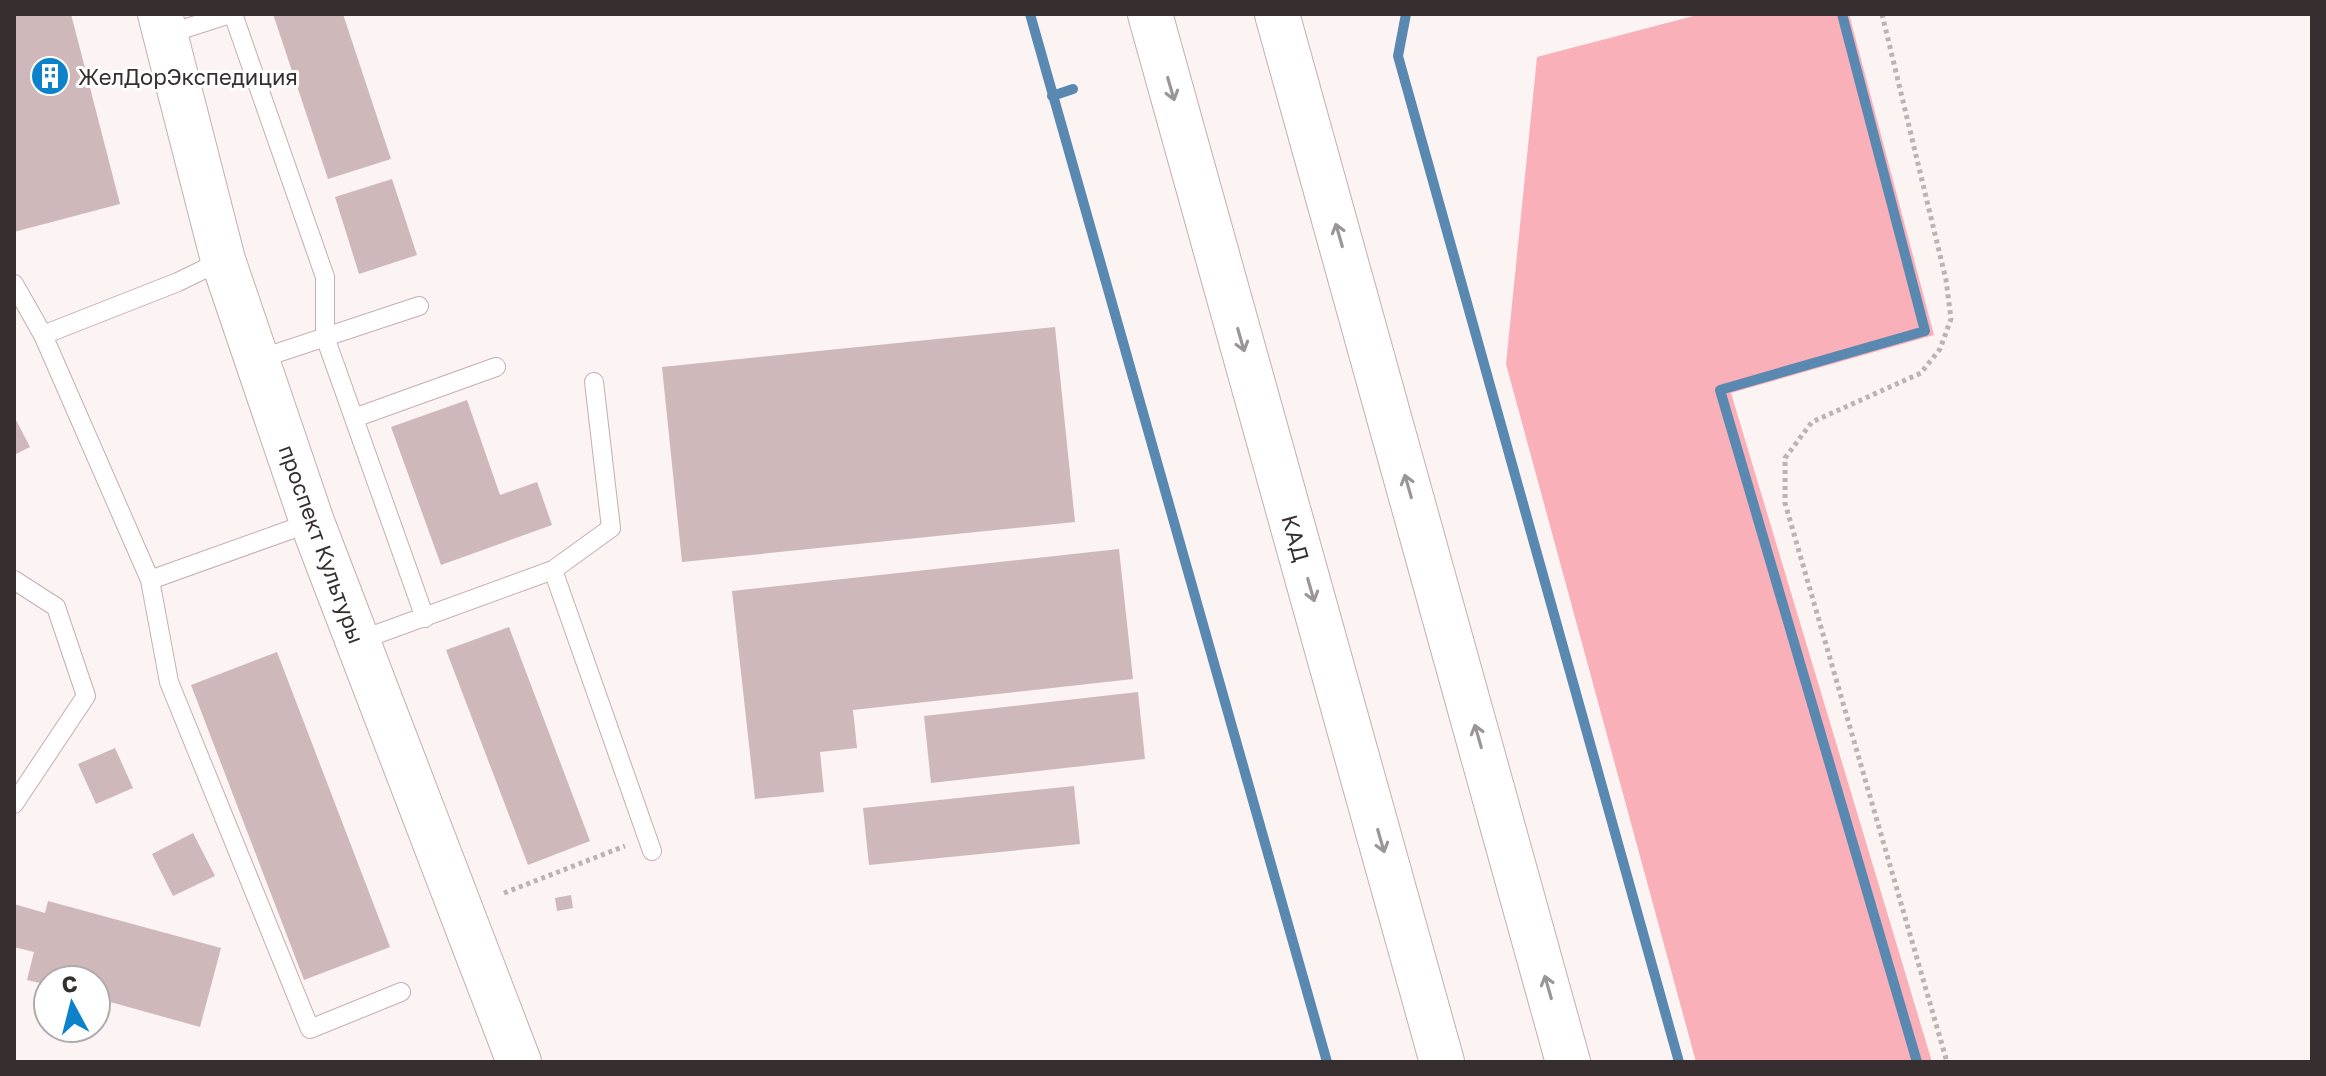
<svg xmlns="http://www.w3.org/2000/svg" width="2326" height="1076" font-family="'Golos Text',sans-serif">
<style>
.green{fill:#f9b0b8}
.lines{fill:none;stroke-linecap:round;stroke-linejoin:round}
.stream{stroke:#5988b1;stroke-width:10}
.building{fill:#ceb8ba}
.lane-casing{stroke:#c4aeb0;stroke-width:20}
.secondary-casing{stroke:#c4aeb0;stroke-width:46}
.highway-casing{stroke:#c4aeb0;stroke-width:46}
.path{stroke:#bcb3b4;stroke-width:5;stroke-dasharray:4 4;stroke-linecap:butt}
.lane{stroke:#fff;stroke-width:18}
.secondary{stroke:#fff;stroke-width:44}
.highway{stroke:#fff;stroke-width:44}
.oneway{stroke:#9a9697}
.labels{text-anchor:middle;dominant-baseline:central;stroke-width:6;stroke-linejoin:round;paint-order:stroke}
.poi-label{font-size:22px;fill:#362e2f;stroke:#fff;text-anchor:start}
.street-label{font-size:22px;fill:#362e2f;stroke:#fff}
</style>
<rect width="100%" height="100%" fill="#fcf3f3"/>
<path class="green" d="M1701,14H1849L1934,335L1731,393L1932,1062H1696L1506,364L1537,57Z"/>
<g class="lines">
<path class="stream" d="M1030,14L1327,1062
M1406,14L1398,56L1679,1062
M1842,14L1925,331L1720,390L1917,1062
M1052,96L1073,89"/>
</g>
<path class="building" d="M14,14H71L120,204L14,232Z
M273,14H343L391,159L328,179Z
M392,179L417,255L359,274L335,197Z
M1055,327L1075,522L682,562L662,367Z
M467,400L500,495L537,482L552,525L441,565L391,427Z
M14,416L30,447L14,455Z
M1119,549L1133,679L853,710L857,748L820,752L824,792L755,799L732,591Z
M509,627L590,841L528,865L446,650Z
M277,652L390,947L304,980L191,685Z
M1138,692L1145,759L931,783L924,716Z
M115,748L133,788L96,804L78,764Z
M1074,786L1080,844L869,865L863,808Z
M193,833L215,876L173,896L152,854Z
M571,895L573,908L557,911L555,898Z
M48,901L221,948L200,1027L96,998V980H48V985L27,980L34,952L14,947V904L45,913Z"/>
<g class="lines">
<defs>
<path id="lane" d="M233,14L325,277V337L425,618
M165,35L230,14
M14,284L43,335L178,282L223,260
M43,335L150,580L169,682L310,1029L401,992
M256,360L419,306
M594,382L611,528L553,570L652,851
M354,418L496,367
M14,580L56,607L86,696L14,804
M150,580L312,522
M358,641L553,570"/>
<path id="secondary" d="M160,14L223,260L312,522L519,1062"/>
<path id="highway" d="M1150,14L1442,1062
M1277,14L1568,1062"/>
</defs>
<use href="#lane" class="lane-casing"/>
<use href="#secondary" class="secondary-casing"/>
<use href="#highway" class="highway-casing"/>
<path class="path" d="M1882,14L1946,280L1951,319L1940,349L1921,373L1812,422L1785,458V503L1947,1062
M504,893L625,846"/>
<use href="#lane" class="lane"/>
<use href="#secondary" class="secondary"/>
<use href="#highway" class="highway"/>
</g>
<defs><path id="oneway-shaft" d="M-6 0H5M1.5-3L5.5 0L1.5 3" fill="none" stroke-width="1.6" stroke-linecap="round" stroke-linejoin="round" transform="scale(2)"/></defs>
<g class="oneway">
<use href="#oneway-shaft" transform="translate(1171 89) rotate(74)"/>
<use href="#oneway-shaft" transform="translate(1339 235) rotate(-106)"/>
<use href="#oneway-shaft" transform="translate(1241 340) rotate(74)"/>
<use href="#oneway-shaft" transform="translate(1408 486) rotate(-106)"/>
<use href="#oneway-shaft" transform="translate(1311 590) rotate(74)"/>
<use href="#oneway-shaft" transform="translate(1478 736) rotate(-106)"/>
<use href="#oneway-shaft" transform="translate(1381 841) rotate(74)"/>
<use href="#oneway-shaft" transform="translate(1548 987) rotate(-106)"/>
</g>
<defs>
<symbol id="building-disc" viewBox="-11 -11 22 22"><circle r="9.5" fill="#0c82ca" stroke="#fff"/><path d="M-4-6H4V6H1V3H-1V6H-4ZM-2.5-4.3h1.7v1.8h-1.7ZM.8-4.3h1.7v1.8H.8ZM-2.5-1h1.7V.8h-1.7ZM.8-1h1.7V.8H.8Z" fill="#fff"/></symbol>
</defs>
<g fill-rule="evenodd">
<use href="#building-disc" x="28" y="54" width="44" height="44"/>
</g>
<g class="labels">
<g class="poi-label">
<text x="78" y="76">ЖелДорЭкспедиция</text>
</g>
<g class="street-label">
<text transform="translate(1296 538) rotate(74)">КАД</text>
<text transform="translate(322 544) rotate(70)">проспект Культуры</text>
</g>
</g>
<rect width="2326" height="1076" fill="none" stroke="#362e2f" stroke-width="32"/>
<g transform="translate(72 1004) rotate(353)"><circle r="38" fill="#ffffff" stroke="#afabac" stroke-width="2"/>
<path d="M0-6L14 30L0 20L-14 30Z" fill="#0c82ca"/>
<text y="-12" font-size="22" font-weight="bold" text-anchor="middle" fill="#362e2f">С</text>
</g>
</svg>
